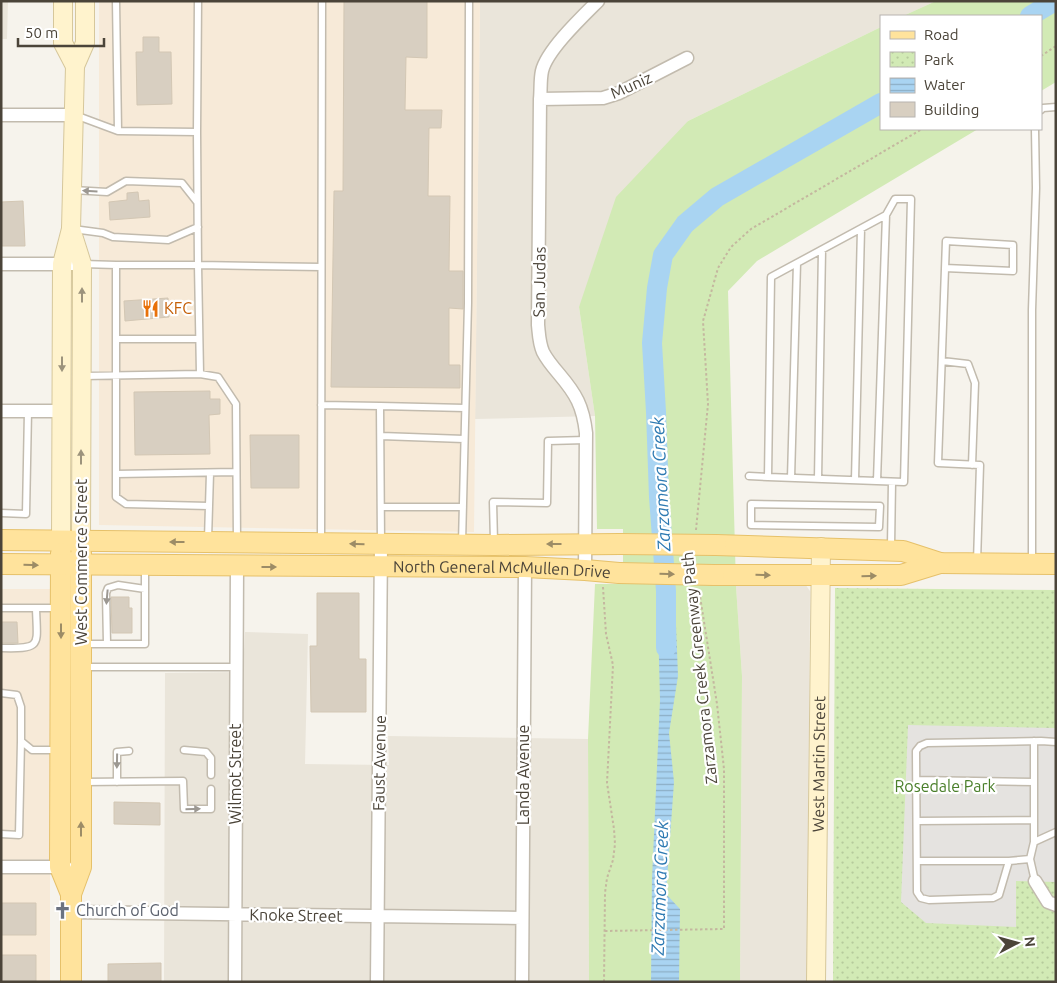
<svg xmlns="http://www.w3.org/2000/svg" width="1057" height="983" font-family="Ubuntu,sans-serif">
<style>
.residential{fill:#eae5da}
.commercial{fill:#f7ead8}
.grass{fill:#d2eab5}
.park{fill:url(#park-dots)}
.parking{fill:#e5e3e0}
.water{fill:url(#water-rules)}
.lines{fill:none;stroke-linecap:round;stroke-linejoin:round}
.river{stroke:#a9d4f2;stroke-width:20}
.building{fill:#d8cfc1;stroke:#d3c7b4}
.lane-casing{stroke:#c2bbae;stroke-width:9}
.street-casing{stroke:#c2bbae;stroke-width:15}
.secondary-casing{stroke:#d6c79b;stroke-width:20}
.primary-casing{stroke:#e6c16a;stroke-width:22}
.path{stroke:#c4b79f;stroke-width:2;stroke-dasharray:2.5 2.5;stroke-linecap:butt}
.lane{stroke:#fff;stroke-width:6}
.street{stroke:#fff;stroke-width:12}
.secondary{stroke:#fff3cd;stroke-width:18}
.primary{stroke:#ffe39c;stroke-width:20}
.primary-bridge-casing{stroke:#e6c16a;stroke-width:22;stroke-linecap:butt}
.primary-bridge{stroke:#ffe39c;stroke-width:20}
.oneway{fill:#9c9892}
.oneway2{fill:#9c937c}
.oneway3{fill:#9c8c66}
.labels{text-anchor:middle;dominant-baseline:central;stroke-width:4.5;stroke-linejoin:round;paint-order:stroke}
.street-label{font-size:16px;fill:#4b4439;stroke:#fff}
.food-label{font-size:16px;fill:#c56008;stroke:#fff;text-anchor:start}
.park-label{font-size:16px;fill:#4a7f2a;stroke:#fff}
.worship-label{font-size:16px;fill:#5b616d;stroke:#fff;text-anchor:start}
.water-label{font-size:18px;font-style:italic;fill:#2e7ab2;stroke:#fff}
</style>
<defs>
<pattern id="park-dots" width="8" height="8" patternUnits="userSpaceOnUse" patternTransform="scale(1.25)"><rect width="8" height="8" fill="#d2eab5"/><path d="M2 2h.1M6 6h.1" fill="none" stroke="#b6ca9c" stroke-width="1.8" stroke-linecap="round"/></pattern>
<pattern id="water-rules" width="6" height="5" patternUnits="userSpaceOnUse" patternTransform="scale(1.25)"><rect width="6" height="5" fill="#a9d4f2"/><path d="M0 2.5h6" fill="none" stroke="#8caec5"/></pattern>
</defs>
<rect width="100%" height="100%" fill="#f6f3ec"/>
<path class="residential" d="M1,1H8L7,39H1Z
M480,1H936L903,16H881V27L688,121L579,307L595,416L475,419Z
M805,584L810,591L807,982H740L742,676L736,586Z
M245,632L308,634L305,764L389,765L388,736L588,739L589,982H164L165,673L243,672Z"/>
<path class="commercial" d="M99,1H480L474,532L99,525Z
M1,589H50V982H1Z"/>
<path class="grass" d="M936,1H1056V82L1041,91V16H903Z
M881,27V129H978L757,261L728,291L736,586L742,676L740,982H589L588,739L595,584H623V529H597L595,416L579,307L616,197L688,121Z"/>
<path class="park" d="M835,588L1056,590V982H833Z"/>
<path class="parking" d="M908,725L1056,728V882L1016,881V927L926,923L901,902Z"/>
<path class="water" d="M665,621L676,625L678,676L669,733L674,782L666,894L680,909L679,982H651L652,879L660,700L658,622Z"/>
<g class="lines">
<path class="river" d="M1030,16L1055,1
M666,648V591L659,497L656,412L652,343L657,288L663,255L685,224L717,197L881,103"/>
</g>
<path class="building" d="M344,1H427V58L406,57L405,110H442L441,128H429L428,196H450L449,271H463V309L449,308V365H460V388L331,387L334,191H343Z
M143,37H159V52H171L172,104L137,105L136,52H143Z
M138,192L139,201L149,200L150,217L110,220L109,202L127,200V193Z
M23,201L25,246H1V202Z
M168,298L169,317L125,321L124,301Z
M210,391V399H220V414L209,415L210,454L135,455L134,392Z
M250,435H299V488H251Z
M317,593H359V659H366V712H311L310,646H317Z
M111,597H129V608H132V633H112Z
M1,622H17L18,643H1Z
M114,802L160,803V825L114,824Z
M1,903H36V935H1Z
M1,955H36V982H1Z
M161,963V982H108V964Z"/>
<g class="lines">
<defs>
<path id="lane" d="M116,1L118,131L197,132L198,1
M1041,110L1043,108L1056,107
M75,115L118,131
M197,132L198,265L321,267
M73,190L107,192L126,181L182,183L197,202
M895,199H911L904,482L768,477L771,277L886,215Z
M73,229L103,233L113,237L168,240L198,227
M83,264L116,265V474L236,472
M116,265H198L200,374
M945,268L1013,271V245L946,241L938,463L980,465L977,562
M116,339H199
M942,361L968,364L975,383L972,465
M83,376L200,374L218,377L236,404L237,541
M321,405L380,406L381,543
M380,406L465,408
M381,436L464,439
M116,474V497L126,504L209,506
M749,476L768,477
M791,478L797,263
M818,479L822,250
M855,480L861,229
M877,481L886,215
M751,504L880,506L879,527L751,525Z
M381,507H463
M1,513L26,514L28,411
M208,539L210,473
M321,540L322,1
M494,542L493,502L547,503L548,441L586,440
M462,543L468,303L469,1
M891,547L892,482
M1032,562V310L1036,188L1035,129
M1,608H57
M84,644H145V567
M107,644L106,593L108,588L118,585L145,589
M1,648C43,649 37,646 36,608
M85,667H236
M1,693L17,695L21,707V741L32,750H57
M1034,741V842
M184,750L206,752L211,758V775
M917,780L1034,782
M83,782L183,781L184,809H211V789
M117,782V752L129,751
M917,821L1034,820
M1,834L19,835L21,741
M1030,859L1009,861L999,895L993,898L929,900L921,898L917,892L916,751L920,746L927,743L1041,741L1056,742
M917,861H1009
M1035,881L1030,859L1034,842L1056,832"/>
<path id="street" d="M540,99L603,98L619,93L687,58
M1,115H73
M1,264H82
M1,411H62
M585,570L586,433C583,406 576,394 559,374C553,367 547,360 543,352C539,343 539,334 538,325L540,99C541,90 540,80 542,71C547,50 582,17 598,1
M1,867H66
M1035,881L1048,902L1056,905
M71,912L522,918
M235,982L237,566
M377,982L381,544
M522,982L525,567"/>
<g id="secondary">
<path d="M63,1V43L75,66"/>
<path d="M71,229L82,264L81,541"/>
<path d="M61,541L62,264L71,229L75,66L85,43V1"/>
<path id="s1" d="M816,982L821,547"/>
</g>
<g id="primary">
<path d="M1,540L494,545L620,544"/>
<path d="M716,545L903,551L940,563L1056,564"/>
<path d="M61,553L60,867L71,894"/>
<path id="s2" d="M1,564L525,567L585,570L619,573"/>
<path d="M714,575H901L940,563"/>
<path d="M71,982V894L81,867V553"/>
</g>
</defs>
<use href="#lane" class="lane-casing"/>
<use href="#street" class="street-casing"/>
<use href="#secondary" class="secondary-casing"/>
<use href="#primary" class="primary-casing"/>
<path class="path" d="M1041,56L1056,46
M696,530L708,404L703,321L718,268L731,247L751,229L922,129
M603,587L606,634L613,665L607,783L614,829L615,844L613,860L607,878L605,893L604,982
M605,931L724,929V769L717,704L699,590"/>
<use href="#lane" class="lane"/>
<use href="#street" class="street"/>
<use href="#secondary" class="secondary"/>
<use href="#primary" class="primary"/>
<defs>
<path id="primary-bridge" d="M620,544L716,545
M619,573L714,575"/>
</defs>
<use href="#primary-bridge" class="primary-bridge-casing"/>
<use href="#primary-bridge" class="primary-bridge"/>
</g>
<defs><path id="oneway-solid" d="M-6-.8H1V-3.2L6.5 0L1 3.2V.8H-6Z" transform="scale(1.25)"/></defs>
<g class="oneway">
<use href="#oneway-solid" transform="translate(90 191) rotate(-177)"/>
<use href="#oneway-solid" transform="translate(107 597) rotate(95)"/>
<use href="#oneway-solid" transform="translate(117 761) rotate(91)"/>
<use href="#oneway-solid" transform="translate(193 809) rotate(-1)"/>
</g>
<g class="oneway2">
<use href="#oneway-solid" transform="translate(82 295) rotate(-90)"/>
<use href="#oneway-solid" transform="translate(62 364) rotate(90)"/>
<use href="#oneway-solid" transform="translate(81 457) rotate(-90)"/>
</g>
<g class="oneway3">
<use href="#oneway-solid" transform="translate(177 542) rotate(-180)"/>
<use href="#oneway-solid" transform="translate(357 544) rotate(-179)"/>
<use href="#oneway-solid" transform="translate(554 544) rotate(180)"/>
<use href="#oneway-solid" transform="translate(31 565) rotate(2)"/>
<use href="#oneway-solid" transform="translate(269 567)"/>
<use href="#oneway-solid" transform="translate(667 574) rotate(1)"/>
<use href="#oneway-solid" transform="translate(763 575) rotate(1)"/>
<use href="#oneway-solid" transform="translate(869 576) rotate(-1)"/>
<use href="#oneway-solid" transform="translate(61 631) rotate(90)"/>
<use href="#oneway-solid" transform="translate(81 829) rotate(-90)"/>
</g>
<defs>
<symbol id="restaurant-bare" viewBox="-9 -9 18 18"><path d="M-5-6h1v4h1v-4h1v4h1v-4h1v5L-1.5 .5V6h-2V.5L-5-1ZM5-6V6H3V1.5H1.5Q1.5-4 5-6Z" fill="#e8710a" stroke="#fff" stroke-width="2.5" paint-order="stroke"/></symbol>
<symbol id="church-bare" viewBox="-9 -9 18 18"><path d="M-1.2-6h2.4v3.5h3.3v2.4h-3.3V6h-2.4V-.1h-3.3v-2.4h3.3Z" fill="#6b7280" stroke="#fff" stroke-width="2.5" paint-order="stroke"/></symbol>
</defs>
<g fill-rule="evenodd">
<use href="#restaurant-bare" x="138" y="296" width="25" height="25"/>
<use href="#church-bare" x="50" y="898" width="25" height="25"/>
</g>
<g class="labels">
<g class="street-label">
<text transform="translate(631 85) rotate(-24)">Muniz</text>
<text transform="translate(539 282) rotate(-89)">San Judas</text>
<text transform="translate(81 562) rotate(-90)">West Commerce Street</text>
<text stroke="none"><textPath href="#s2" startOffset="501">North General McMullen Drive</textPath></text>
<text transform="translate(699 668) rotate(-96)">Zarzamora Creek Greenway Path</text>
<text transform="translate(379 763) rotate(-89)">Faust Avenue</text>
<text stroke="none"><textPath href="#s1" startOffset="218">West Martin Street</textPath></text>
<text transform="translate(235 774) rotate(-90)">Wilmot Street</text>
<text transform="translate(523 775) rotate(-90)">Landa Avenue</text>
<text transform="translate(296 915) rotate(1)">Knoke Street</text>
</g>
<g class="food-label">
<text x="164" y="308">KFC</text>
</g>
<g class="park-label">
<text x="945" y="786">Rosedale Park</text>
</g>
<g class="worship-label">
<text x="76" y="910">Church of God</text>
</g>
<g class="water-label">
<text transform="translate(660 484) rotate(-93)">Zarzamora Creek</text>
<text transform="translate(659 888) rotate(-88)">Zarzamora Creek</text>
</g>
</g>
<rect width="1057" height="983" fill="none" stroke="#4b4439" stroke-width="5"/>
<rect x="880" y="15" width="162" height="115" fill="#ffffff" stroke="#b7b4b0"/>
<rect x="890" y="31" width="25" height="8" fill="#ffe39c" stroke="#b7b4b0"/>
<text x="924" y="40" font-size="15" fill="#4b4439">Road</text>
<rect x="890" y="52" width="25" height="15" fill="url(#park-dots)" stroke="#b7b4b0"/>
<text x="924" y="65" font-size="15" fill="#4b4439">Park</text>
<rect x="890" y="78" width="25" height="15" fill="url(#water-rules)" stroke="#b7b4b0"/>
<text x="924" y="90" font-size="15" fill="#4b4439">Water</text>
<rect x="890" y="102" width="25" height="15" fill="#d8cfc1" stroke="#b7b4b0"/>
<text x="924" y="115" font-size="15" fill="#4b4439">Building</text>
<g transform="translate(1017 943) rotate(84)" stroke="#ffffff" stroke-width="4" paint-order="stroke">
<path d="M0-4L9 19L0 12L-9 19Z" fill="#4b4439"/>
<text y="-8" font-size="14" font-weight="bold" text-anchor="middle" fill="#4b4439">N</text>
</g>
<path d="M18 38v8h86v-8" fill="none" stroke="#4b4439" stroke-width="2.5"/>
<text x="25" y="38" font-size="15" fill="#4b4439" stroke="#ffffff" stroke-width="4" paint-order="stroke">50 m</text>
</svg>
